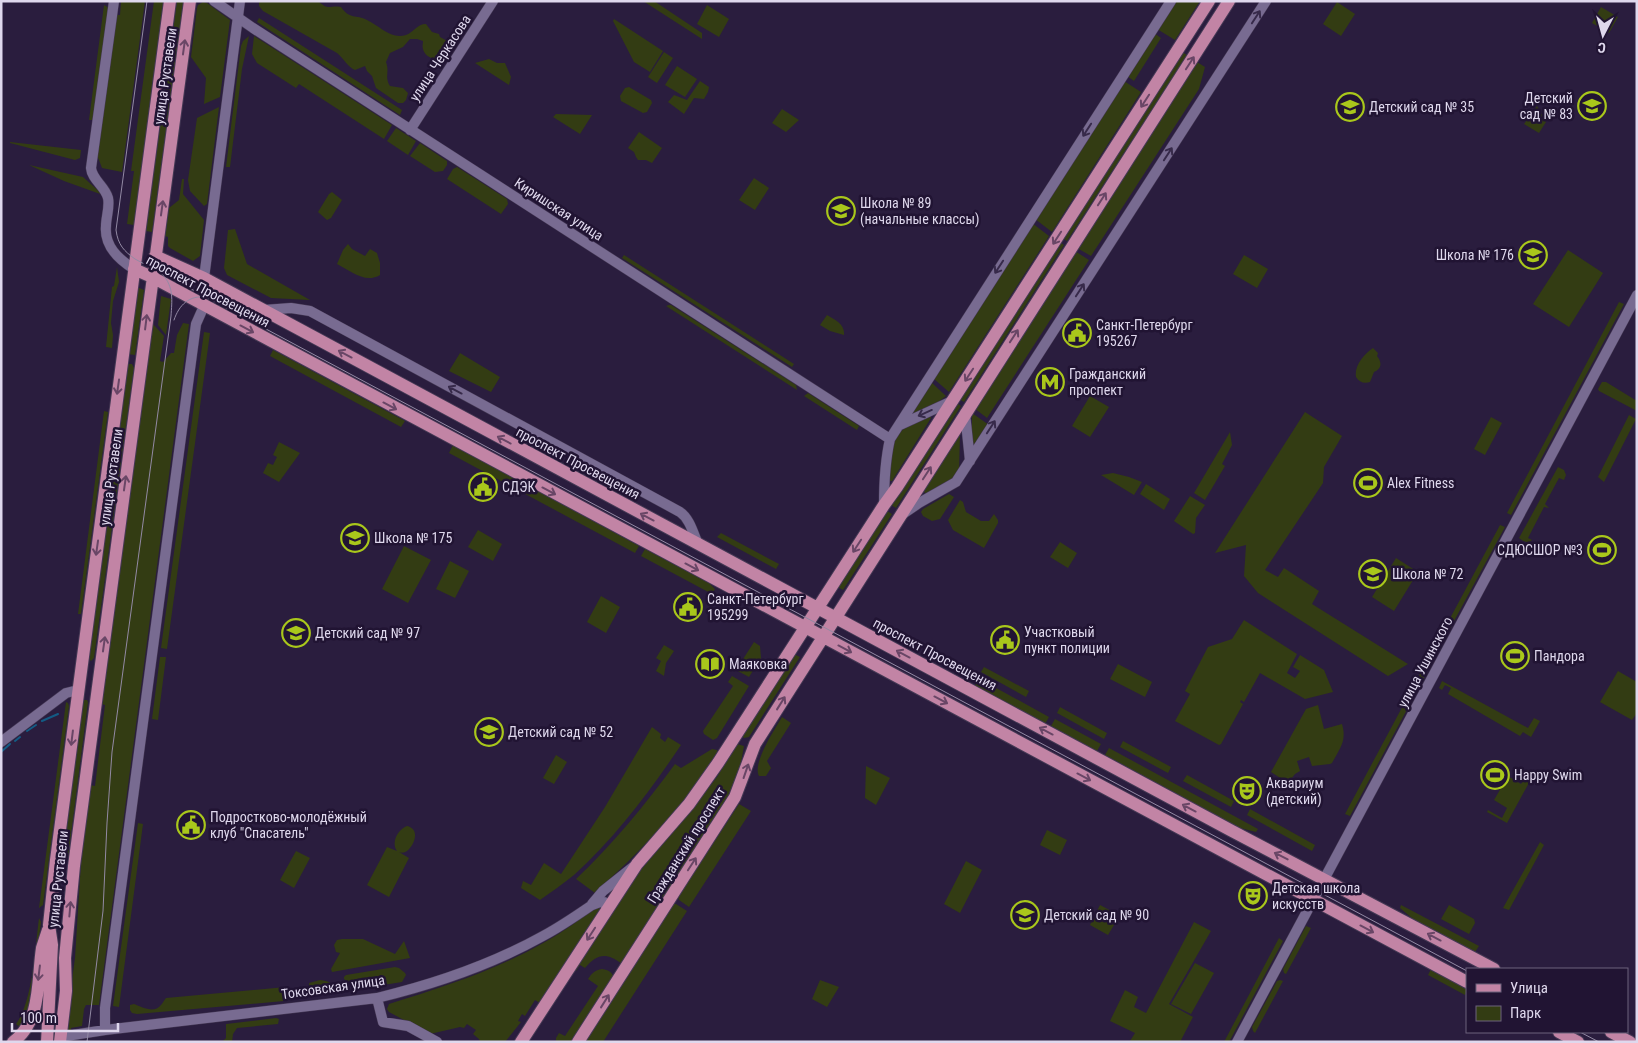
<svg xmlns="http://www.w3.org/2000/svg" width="1638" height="1043" font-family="'Roboto Condensed',sans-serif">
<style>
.green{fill:#333c13}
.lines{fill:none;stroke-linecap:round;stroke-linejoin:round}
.stream{stroke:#135b84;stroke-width:2}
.minor-casing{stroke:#443854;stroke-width:11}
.major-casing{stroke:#443854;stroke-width:14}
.minor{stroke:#786b91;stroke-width:10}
.major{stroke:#c284a5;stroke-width:12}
.tram{stroke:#938aa4;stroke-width:1}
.oneway{stroke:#372a4a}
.oneway2{stroke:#694666}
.labels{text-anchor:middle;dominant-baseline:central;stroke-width:5;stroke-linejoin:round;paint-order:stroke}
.street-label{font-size:14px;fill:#dfd8ed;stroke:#211433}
.poi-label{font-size:14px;fill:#dfd8ed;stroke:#211433;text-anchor:start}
</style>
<rect width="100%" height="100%" fill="#2a1d3e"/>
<path class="green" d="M121,1H145L122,172L102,168L97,155L116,15H120Z
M154,1H164L134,225L127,224L134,171H131Z
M177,1H184L152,232L146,231Z
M259,1H318C329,11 329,5 341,7C350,20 356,14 367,20C380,26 391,40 406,35C414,32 417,24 426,24L432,32L439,34L440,37L449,42L450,45L447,51L440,52L437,58C432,60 424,55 423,49C422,46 423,44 423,41L417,39H410L403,47L390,53L386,62C390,73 384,76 390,86L403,88L408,93L406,100L403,103H398L376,88L372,76L367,71L365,66L355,70C348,67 344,59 337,53L263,11L259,6Z
M643,1H654L702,33V39Z
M1175,1H1200L1175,40L1157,29Z
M203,2L207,3L230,20L220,97L204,104L206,78L191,57L197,8L198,5Z
M1337,2L1355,14L1341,36L1323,24Z
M104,5L109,8L94,117L92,120H89Z
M707,5L729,19L719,37L697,24Z
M1601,7L1618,17L1609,33L1592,23Z
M259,18L402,110L400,115L257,22Z
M614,19L663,51L650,72L634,62L613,21Z
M1154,33L1161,38L1134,81L1127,76Z
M249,36L242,69L230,167H226L241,46L243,41Z
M254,36L392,125L384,139L299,84L296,88L257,63L252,54Z
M664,52L673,58L657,83L648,77Z
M1182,52L1187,55L1067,241L1062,238Z
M489,59L497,63H505L511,77L509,85L475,63Z
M1197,62L1205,67L1199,89L1091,256L1077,248Z
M677,66L697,79L685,97L665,85Z
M700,81L709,87L708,92L704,99L694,98L684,114L668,102L674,95L687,100Z
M1124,81L1141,92L1052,232L1035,219Z
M629,87L651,100L652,103L647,112L643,113L621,101L620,96L625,88Z
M1537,106L1546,122L1539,133L1524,124Z
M219,107L207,204L204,206L190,191L188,180L197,118Z
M782,109L799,120L786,132L772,123Z
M556,114L592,115L580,134L553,117Z
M396,128L416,141L408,155L387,141Z
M639,132L662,148L652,163L646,160H638L636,157L634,152L628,148Z
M10,142L81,150L80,158L75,160L10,143Z
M420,143L447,161V165L443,171L435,172L410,156Z
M29,165L83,177L103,195L64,181Z
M457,167L507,199L508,204L501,214L447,179L453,169Z
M754,178L769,188L755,210L739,200Z
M182,179H184L183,194L204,220L200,256L193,261L170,248L168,246V237L165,236L169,208L179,200Z
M332,192L342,200L331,218L327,220L318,212L329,194Z
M1032,223L1049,236L949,392L933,378Z
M235,229L247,264L310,300L271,298L227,275L224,268L228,230Z
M1060,242L1064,245L964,402L959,399Z
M348,244L352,249L365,256L370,249L377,253L380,263V275C365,284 351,271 337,264L343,250Z
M1568,250L1603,273L1569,327L1533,304Z
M1075,251L1089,260L987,418L974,408Z
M624,255L794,364L792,367L622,258Z
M1244,255L1268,269L1257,288L1233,274Z
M117,267L119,282L113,301L111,323L113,335L112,348L106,347L112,287L114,286Z
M137,287L144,290L135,355L128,354Z
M161,296L171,299L166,335L158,325Z
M1619,302L1624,304L1511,515L1507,513Z
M669,305H671L796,385L797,390L666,306Z
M827,315C835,320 845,324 844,335L830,331L820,325Z
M183,323L189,324L99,1005H86L84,1009L82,1026L71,1028V1032L65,1031L75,958L81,862L90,785L95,786L105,705L101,704L153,324L164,336L160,361L163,362L171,353H174L177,335Z
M204,332L210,333L167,649L161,648Z
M1373,348L1378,353L1377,356C1382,362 1382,369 1374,372L1370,382C1364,384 1359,382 1356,377C1354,366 1364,354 1373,348Z
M273,350L405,421L401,427L270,356Z
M460,353L500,377L491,392L449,371Z
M128,364H132L134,368L94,658L91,661L89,659Z
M930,381L946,396L938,402L913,414L911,413Z
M1602,382H1606L1637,401V411L1599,391L1598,389Z
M808,393L859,426L857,430L804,396Z
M1090,396L1109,407L1090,437L1072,426Z
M957,403L961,406L896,508L891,505Z
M104,411L108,412L81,614H78Z
M1305,412L1342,436L1324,467L1323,483L1265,570L1278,577L1284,568L1319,591L1312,604L1408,664L1388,676L1258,593L1244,576L1246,545L1215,553Z
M972,413L989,425L975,446H972Z
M931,415V418L892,481H889C890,463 889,439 906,427C913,422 923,419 931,415Z
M1629,415L1636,419L1604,482L1598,477Z
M1491,417L1502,423L1485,455L1474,449Z
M1230,432L1232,445L1222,464L1225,466L1205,500L1194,493Z
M960,434L959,472L957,476L927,493H925L923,490Z
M279,442L300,453L279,482L263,473L268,463L273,465L277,457L273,455Z
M453,445L639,546L635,553L449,453Z
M1558,467L1564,470L1566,475L1564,480L1559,478L1545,504L1549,508L1544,507L1528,538L1532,540C1527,544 1523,541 1519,538Z
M1113,473L1129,477L1142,482L1134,495L1101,475Z
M1146,484L1170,499L1164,510L1140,494Z
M949,494L954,497L940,519L932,521L923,516L921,512L923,509Z
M1190,496L1205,505L1196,518L1195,533L1193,534L1174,521Z
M960,500L963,502L966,512L981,521H989L994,514L998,520V523L984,548L953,530L948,520Z
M887,511L892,514L843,590L838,587Z
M1500,525L1505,527L1428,669L1424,667Z
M478,530L502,544L493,561L468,547Z
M721,533L779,564L776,569L717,537Z
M1060,542L1077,553L1068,568L1050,557Z
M404,546L431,560L408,603L382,589Z
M645,549L709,583L715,589L712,594L641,556Z
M1396,558L1418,572L1394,611L1372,597Z
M450,561L469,571L455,598L436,589Z
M601,596L620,607L606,633L587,622Z
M1244,620L1297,654L1287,673L1295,678L1300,671L1293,667L1300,655L1324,670L1333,692L1305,699L1260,673L1244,702L1241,700L1240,702L1243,704L1221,744L1219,745L1175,721L1190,694L1185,691L1208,647L1232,639Z
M754,642L760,646L761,658L749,677L736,670Z
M664,645L674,651L666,663L664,676L656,671L661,661L656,658Z
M794,654L800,657L749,737L744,738L742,736Z
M160,657H166L158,720L152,719Z
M1118,664L1152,682L1145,697L1110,679Z
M984,667L1029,691L1026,697L981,672Z
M1618,671L1637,682V713L1632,720L1600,702Z
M1421,672L1426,674L1350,816L1345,814Z
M732,676L749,686L717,738L713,740L704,734L703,731L733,686L728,682Z
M978,678L1049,717L1045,724L975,686Z
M1442,681L1528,728L1534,718L1540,721L1531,737L1523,732L1520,736L1448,694L1451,688L1445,685L1442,690L1439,688Z
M84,700H87L88,702L68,858H62L82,701Z
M66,702L68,703L69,706L43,905L39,908Z
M1318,705L1324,729L1342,724C1347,741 1340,748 1332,763L1330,764L1312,766L1309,757L1297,761L1300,771L1295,774L1288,783L1271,772L1306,709Z
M1060,707L1107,733L1104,739L1057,713Z
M782,717L791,723L767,761L771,768L766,776H759C752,763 775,729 782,717Z
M1055,719L1101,744L1097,751L1051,726Z
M652,727L661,734L660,738L665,742L668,737L681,745C650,791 615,838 574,875C563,884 551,892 540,900L521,888L523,881L531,885L544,863L561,874L605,807Z
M1123,741L1171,767L1168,773L1120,747Z
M737,744L744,746L738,779L734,788L622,964C606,952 597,954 585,968L580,965L576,971L573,969L633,879L693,808L717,777Z
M1109,748L1258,829L1256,832L1240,828L1105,755Z
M712,749L717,750V752C686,806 640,851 595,893L576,879C613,844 645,805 675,764L681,768Z
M556,755L567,762L554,784L543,778Z
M866,766L890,778L876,805L865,798Z
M1187,775L1234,801L1231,807L1183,781Z
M1508,776L1521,784L1526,776L1530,781L1507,823L1487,812L1488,810L1502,818L1507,808L1494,800Z
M739,804L751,811L689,907L679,900L678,897Z
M1250,809L1315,845L1312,851L1247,815Z
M138,823L143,824L119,1007L113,1006Z
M407,826C421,829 414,846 407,851C404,853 402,853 399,852L409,858L389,897L367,885L387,847L397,851C391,843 397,830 407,826Z
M1047,830L1067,840L1060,855L1040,845Z
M1540,842L1544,845L1509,910L1503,908Z
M296,851L310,858L294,888L280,880Z
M966,861L982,870L960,913L944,904Z
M673,904H676L687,911L603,1042H585Z
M599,905L601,907L540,1003L535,1000L525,1016L522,1014L518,1021L521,1022L505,1042H480L479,1039L473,1034L476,1030L467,1024L464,1028L460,1027L430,1034L389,1012L387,1009L389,1004C443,987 496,970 545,942C564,932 581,918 599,905Z
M1100,905L1115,913L1117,920L1108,935L1090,925Z
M1401,905L1479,946L1475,952L1413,919L1400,908Z
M1449,905L1474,919L1475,923L1469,934L1441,919Z
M39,918L41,922L32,994L28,1013L20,1027L16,1024C33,1001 35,948 39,918Z
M1194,922L1211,931L1169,1004L1193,1017L1180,1042H1121L1130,1041L1135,1033L1110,1021L1125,990L1138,997L1134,1007L1146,1013Z
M1306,926L1311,928L1286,974L1284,973L1283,969Z
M1279,938L1283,941L1229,1042H1224Z
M342,939H363L395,954L404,941L410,958L332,972L331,969L340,953L336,952L334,945L337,940Z
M1195,963L1214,973L1191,1014L1171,1004Z
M395,967L399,968L405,973L406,975L402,982L358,989L344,979V977L346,975Z
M602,969C609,970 612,972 614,978L572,1042H556V1038L559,1033L565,1036L598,986L588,979C592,973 595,970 602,969Z
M1431,969L1464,986L1467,990L1465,995L1428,975Z
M320,980C326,981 330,981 333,986V991C323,996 308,997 309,983Z
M820,980L839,987L827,1007L812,999Z
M1280,980L1283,981L1255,1033L1253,1031L1252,1027L1277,981Z
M286,987L291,989L292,991L290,999L284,1001L137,1014L132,1013L130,1010V1005L134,1004C142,1007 154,1014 161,1005C163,1003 164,1000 166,998Z
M276,1018L279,1019L278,1024L237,1028L233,1034L232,1042H222L226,1038V1024Z"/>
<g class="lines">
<path class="stream" d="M42,721L58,714
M27,731L36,725
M15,741L20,737
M1,752L10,744"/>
<defs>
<path id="minor" d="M114,1L91,168C92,180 105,186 108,198C110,207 106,217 106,226C104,246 118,259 134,269
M214,1L253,28L890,439
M410,130L493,1
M204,278L240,1
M264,310L291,308L310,311L680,512C690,519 693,533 698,544
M965,413L970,461
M900,425L952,401
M884,505C884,482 885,461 890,439L1171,1
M903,514L919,503L956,482L1266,1
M1,742L66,693L78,690
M592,904L603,891L633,867
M377,998L383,1022L408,1026L437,1042
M105,1030V1008L196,324L204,306
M60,1037L105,1030L377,998C435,984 491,965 543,936C560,927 576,916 592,905L600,902H604L607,909
M1237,1042L1637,295"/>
<path id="major" d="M155,256L204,278L1232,831L1494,969
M134,269L152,277L1467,982
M1559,1032L1578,1042
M1611,1032L1630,1042
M13,1042C42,1021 37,980 42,948C44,942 46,936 48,930
M47,1042L52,945L49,925L56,860L170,1
M60,1042L66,991L65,958L74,866L190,1
M521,1042L637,864L689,804L718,763L884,505L897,487L1209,1
M578,1042L735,797L755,744L1229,1"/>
</defs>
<use href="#minor" class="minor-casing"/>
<use href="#major" class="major-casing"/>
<use href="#minor" class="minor"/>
<use href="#major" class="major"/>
<path class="tram" d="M147,1L116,230C118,245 124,251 135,259L1467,971
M174,320C179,305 189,295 206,297
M1580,1032L1599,1042
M87,1042L103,911L107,823L112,752L171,316C172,301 174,287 163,275"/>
</g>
<defs><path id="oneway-shaft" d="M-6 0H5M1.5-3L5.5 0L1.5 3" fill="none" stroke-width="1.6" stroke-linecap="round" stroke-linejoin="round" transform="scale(1.25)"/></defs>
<g class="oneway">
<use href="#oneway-shaft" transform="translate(1256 17) rotate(-57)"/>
<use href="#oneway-shaft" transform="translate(1087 130) rotate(123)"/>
<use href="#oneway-shaft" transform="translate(1168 154) rotate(-57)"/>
<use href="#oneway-shaft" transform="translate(999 267) rotate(123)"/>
<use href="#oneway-shaft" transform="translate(1080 290) rotate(-57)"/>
<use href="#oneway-shaft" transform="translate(455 390) rotate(-152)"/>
<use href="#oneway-shaft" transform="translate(925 413) rotate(156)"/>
<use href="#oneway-shaft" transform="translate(991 427) rotate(-57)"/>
</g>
<g class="oneway2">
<use href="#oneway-shaft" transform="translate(184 47) rotate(-82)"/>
<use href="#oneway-shaft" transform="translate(1190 63) rotate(-57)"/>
<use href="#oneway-shaft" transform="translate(1145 101) rotate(123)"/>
<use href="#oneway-shaft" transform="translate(1102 199) rotate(-57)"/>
<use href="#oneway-shaft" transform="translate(162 208) rotate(-82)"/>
<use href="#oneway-shaft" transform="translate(1057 238) rotate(123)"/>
<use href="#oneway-shaft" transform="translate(146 322) rotate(-83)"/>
<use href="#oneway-shaft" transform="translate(247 329) rotate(28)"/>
<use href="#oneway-shaft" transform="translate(1014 336) rotate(-57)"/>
<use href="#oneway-shaft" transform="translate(345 354) rotate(-152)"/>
<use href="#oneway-shaft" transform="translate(969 375) rotate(123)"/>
<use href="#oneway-shaft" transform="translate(118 387) rotate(98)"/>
<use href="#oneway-shaft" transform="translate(390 406) rotate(28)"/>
<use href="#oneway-shaft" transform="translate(504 440) rotate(-152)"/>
<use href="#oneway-shaft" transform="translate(927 473) rotate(-57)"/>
<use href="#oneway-shaft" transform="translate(125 483) rotate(-82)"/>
<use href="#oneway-shaft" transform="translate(549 491) rotate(28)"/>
<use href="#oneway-shaft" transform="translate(647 517) rotate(-152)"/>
<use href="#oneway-shaft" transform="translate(857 546) rotate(123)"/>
<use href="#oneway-shaft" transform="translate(97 548) rotate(98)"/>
<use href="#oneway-shaft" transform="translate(692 567) rotate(28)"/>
<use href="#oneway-shaft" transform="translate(104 644) rotate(-82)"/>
<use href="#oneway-shaft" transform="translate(845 649) rotate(28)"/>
<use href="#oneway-shaft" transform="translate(903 654) rotate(-152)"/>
<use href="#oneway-shaft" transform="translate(941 700) rotate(28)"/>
<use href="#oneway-shaft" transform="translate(781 703) rotate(-58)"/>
<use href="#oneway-shaft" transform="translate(1046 731) rotate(-152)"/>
<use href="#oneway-shaft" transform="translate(72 738) rotate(97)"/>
<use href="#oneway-shaft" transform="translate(746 771) rotate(-71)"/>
<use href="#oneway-shaft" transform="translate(1084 777) rotate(28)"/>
<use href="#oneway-shaft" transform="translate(1189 808) rotate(-152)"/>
<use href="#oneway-shaft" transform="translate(1281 856) rotate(-153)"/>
<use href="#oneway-shaft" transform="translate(692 864) rotate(-57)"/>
<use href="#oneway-shaft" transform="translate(70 909) rotate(-85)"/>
<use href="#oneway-shaft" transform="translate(1367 929) rotate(28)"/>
<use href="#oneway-shaft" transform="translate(591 934) rotate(123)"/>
<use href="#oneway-shaft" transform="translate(1434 937) rotate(-152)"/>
<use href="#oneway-shaft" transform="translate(39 973) rotate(97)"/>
<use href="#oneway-shaft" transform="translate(605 1001) rotate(-58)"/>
</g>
<defs>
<symbol id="school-ring" viewBox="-11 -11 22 22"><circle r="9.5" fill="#211433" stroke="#a9c71b" stroke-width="1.5"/><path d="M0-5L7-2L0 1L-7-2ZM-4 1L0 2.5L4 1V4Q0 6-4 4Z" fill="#a9c71b"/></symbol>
<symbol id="civic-ring" viewBox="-11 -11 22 22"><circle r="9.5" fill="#211433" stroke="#a9c71b" stroke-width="1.5"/><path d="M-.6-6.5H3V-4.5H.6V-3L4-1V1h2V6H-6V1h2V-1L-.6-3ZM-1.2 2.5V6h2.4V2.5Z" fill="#a9c71b"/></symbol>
<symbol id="metro-ring" viewBox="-11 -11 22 22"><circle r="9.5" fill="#211433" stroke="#a9c71b" stroke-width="1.5"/><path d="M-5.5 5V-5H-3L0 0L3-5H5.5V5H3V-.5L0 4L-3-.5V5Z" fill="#a9c71b"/></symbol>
<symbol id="stadium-ring" viewBox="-11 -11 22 22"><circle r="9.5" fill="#211433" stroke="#a9c71b" stroke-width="1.5"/><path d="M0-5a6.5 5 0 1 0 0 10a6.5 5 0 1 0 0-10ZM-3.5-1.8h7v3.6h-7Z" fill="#a9c71b"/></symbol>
<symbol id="library-ring" viewBox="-11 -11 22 22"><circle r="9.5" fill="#211433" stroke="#a9c71b" stroke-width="1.5"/><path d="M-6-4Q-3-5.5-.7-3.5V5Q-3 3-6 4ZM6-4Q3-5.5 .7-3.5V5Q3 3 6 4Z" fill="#a9c71b"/></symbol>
<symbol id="theatre-ring" viewBox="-11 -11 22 22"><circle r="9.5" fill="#211433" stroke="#a9c71b" stroke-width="1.5"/><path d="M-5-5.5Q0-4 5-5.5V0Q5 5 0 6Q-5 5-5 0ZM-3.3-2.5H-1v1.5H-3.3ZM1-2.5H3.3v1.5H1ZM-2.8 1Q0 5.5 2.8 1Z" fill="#a9c71b"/></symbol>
</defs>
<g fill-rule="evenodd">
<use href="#school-ring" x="1576" y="90" width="32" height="32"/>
<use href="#school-ring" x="1334" y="91" width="32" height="32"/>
<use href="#school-ring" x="825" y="195" width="32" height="32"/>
<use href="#school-ring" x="1517" y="239" width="32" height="32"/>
<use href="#civic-ring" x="1061" y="317" width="32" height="32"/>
<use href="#metro-ring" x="1034" y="366" width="32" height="32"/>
<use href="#stadium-ring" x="1352" y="467" width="32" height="32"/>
<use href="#civic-ring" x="467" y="471" width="32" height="32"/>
<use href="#school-ring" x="339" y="522" width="32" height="32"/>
<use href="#stadium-ring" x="1586" y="534" width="32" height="32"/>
<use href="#school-ring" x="1357" y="558" width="32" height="32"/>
<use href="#civic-ring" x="672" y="591" width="32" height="32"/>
<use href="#school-ring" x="280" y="617" width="32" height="32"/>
<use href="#civic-ring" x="989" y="624" width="32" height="32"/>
<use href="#stadium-ring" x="1499" y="640" width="32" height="32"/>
<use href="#library-ring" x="694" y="648" width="32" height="32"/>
<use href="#school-ring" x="473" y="716" width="32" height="32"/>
<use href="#stadium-ring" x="1479" y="759" width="32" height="32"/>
<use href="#theatre-ring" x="1231" y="775" width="32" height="32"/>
<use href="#civic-ring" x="175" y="809" width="32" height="32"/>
<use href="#theatre-ring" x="1237" y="880" width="32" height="32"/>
<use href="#school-ring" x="1009" y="899" width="32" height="32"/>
</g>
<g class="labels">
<g class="street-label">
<text transform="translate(440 58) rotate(-57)">улица Черкасова</text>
<text transform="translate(165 76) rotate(-82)">улица Руставели</text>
<text transform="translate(559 209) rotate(33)">Киришская улица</text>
<text transform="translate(208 291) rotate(28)">проспект Просвещения</text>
<text transform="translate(578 463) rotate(28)">проспект Просвещения</text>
<text transform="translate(111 477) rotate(-82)">улица Руставели</text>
<text transform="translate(935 654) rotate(28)">проспект Просвещения</text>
<text transform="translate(1425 662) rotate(-62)">улица Ушинского</text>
<text transform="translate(686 845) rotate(-58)">Гражданский проспект</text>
<text transform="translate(58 879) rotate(-84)">улица Руставели</text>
<text transform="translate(333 987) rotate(-8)">Токсовская улица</text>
</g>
<g class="poi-label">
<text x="1573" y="98" text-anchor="end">Детский<tspan x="1573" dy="16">сад № 83</tspan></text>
<text x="1369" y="107">Детский сад № 35</text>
<text x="860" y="203">Школа № 89<tspan x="860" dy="16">(начальные классы)</tspan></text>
<text x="1514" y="255" text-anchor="end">Школа № 176</text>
<text x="1096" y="325">Санкт-Петербург<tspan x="1096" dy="16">195267</tspan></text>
<text x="1069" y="374">Гражданский<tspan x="1069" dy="16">проспект</tspan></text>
<text x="1387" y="483">Alex Fitness</text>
<text x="502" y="487">СДЭК</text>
<text x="374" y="538">Школа № 175</text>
<text x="1583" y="550" text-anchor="end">СДЮСШОР №3</text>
<text x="1392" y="574">Школа № 72</text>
<text x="707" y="599">Санкт-Петербург<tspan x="707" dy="16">195299</tspan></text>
<text x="1024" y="632">Участковый<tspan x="1024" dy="16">пункт полиции</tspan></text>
<text x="315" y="633">Детский сад № 97</text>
<text x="1534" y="656">Пандора</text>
<text x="729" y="664">Маяковка</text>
<text x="508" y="732">Детский сад № 52</text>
<text x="1514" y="775">Happy Swim</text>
<text x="1266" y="783">Аквариум<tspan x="1266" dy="16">(детский)</tspan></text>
<text x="210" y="817">Подростково-молодёжный<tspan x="210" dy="16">клуб "Спасатель"</tspan></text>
<text x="1272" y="888">Детская школа<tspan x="1272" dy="16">искусств</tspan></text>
<text x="1044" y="915">Детский сад № 90</text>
</g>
</g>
<rect width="1638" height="1043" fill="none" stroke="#dfd8ed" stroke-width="5"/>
<rect x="1466" y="968" width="162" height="65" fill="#211433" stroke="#6d627d"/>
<rect x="1476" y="984" width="25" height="8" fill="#c284a5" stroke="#6d627d"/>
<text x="1510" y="993" font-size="15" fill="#dfd8ed">Улица</text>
<rect x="1476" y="1006" width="25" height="15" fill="#333c13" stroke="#6d627d"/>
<text x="1510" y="1018" font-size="15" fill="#dfd8ed">Парк</text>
<g transform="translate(1603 35) rotate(186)" stroke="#211433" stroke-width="4" paint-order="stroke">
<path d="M0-4L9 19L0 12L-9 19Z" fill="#dfd8ed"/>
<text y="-8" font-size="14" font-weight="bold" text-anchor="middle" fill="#dfd8ed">С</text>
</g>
<path d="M12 1023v8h106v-8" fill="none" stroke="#dfd8ed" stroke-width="2.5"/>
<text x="20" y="1023" font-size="15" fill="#dfd8ed" stroke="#211433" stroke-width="4" paint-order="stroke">100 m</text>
</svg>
